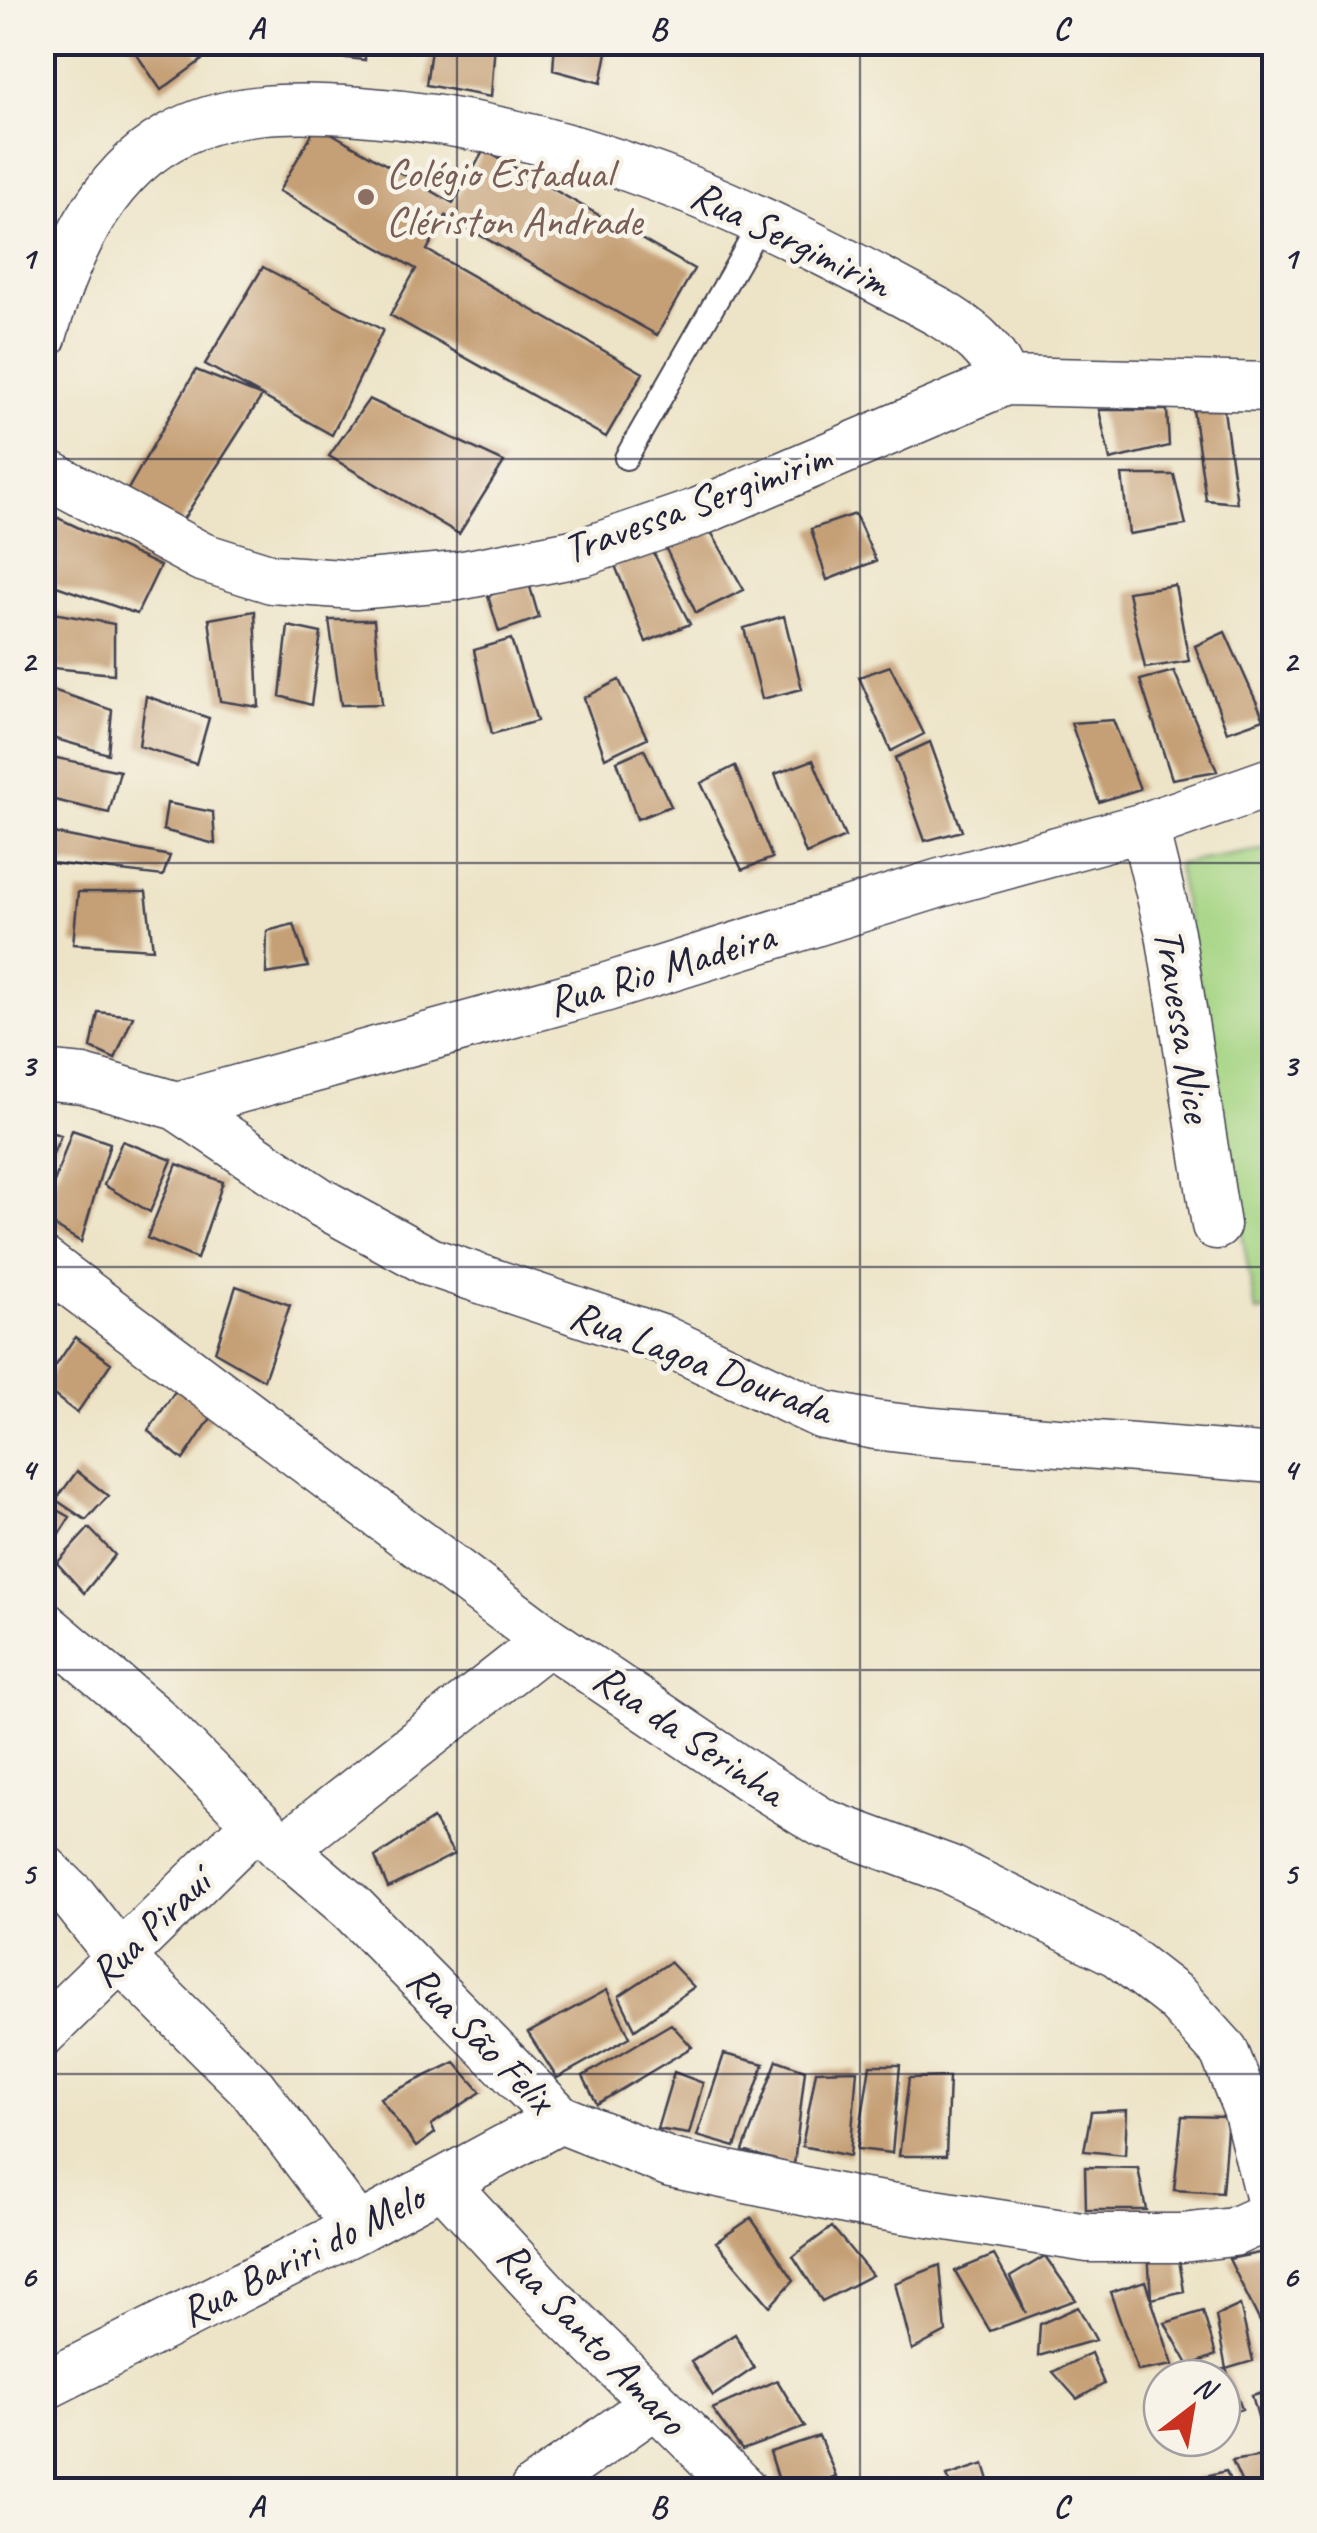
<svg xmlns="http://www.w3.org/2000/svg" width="1317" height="2533" font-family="Caveat,sans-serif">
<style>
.green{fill:#a4d482;stroke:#637b5e;stroke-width:2.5}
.building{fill:#c59f74}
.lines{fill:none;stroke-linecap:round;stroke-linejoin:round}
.lane-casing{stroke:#403f50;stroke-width:26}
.street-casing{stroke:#403f50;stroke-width:51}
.lane{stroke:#fff;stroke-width:22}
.street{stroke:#fff;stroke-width:48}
.grid{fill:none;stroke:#22223b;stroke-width:2.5;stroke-opacity:0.55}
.education-dot{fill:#8d6e63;stroke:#f7f3e8;stroke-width:4}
.labels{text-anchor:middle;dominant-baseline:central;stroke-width:9;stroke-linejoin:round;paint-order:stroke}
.education-label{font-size:42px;fill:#785e54;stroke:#f7f3e8;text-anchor:start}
.street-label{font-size:42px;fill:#22223b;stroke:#f7f3e8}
.neatline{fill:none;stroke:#22223b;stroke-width:4}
.grid-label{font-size:32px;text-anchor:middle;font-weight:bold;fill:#22223b}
</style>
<rect width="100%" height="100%" fill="#f7f3e8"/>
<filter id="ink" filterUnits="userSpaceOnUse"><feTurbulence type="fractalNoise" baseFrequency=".01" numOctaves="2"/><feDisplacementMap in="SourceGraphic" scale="20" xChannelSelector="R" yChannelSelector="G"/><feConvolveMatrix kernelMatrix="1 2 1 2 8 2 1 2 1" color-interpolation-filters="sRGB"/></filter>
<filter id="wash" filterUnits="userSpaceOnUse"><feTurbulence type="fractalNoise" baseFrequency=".0048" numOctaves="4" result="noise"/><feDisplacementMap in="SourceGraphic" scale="40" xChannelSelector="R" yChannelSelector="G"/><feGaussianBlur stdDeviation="2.25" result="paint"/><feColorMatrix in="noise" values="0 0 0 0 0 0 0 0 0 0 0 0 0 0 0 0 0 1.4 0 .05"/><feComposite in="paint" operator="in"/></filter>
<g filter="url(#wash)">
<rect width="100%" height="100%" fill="#ede4c7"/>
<path class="green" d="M1274,848V1309L1256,1312L1177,864Z"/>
<g id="blocks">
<path class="building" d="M128,42H191L202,60L161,90Z
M312,42H365V60L312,54Z
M432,42H495L491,97L426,85Z
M555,42H609L601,83L553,70Z
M317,125L453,203L484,150L694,269L657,335L446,216L427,250L643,373L606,437L390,315L416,269L279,191Z
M263,267L383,330L332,435L205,364Z
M196,370L262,396L177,529L127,491Z
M369,399L504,462L459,534L329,456Z
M1099,410H1167L1169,446L1110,460Z
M1193,410H1224L1237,503L1206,500Z
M1122,475H1174L1186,525L1129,534Z
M855,514L876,561L827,580L811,529Z
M56,517L160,566L137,614L42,581V550Z
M710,530L744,590L696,613L666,549Z
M650,546L690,624L646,642L612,558Z
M528,580L539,618L499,632L488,596Z
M1175,585L1189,661L1145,668L1128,592Z
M255,611L259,707L220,701L209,619Z
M48,612L114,624V674L42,667Z
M784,616L802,689L762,699L744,628Z
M329,620H374L382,704L341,705Z
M288,626L321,633L311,705L280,696Z
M1225,632L1264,719L1227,732L1195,646Z
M511,639L537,721L492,734L474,650Z
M890,666L924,734L891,751L859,677Z
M1174,671L1217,771L1172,779L1140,680Z
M619,680L647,738L605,758L584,698Z
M47,688L112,710L108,754L42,735V709Z
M146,696L209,718L196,764L139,746Z
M1113,720L1140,789L1099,802L1071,723Z
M930,742L962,831L925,841L895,758Z
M644,749L671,806L637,819L617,761Z
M47,756L120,771L109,813L42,797V775Z
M813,760L845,837L806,854L775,774Z
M735,766L772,858L742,870L701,783Z
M167,803L213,812L215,844L163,830Z
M42,831L170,856L163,876L42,862Z
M78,892H146L153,949L73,944Z
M294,924L308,967L266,974L267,931Z
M98,1012L133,1016L115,1059L91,1048Z
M42,1130L61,1135L42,1179Z
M72,1130L110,1143L81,1242L42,1218Z
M122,1141L172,1160L150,1212L104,1185Z
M177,1164L223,1182L197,1259L147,1238Z
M236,1286L290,1305L264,1380L215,1352Z
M75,1337L111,1363L77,1413L42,1386Z
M180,1384L217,1409L183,1460L148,1431Z
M77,1471L108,1496L86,1520L56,1500Z
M42,1501L70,1517L42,1561Z
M89,1528L115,1555L84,1593L57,1563Z
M433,1819L454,1854L388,1888L375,1857Z
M670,1962L694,1987L635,2029L619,1996Z
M607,1990L630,2037L557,2078L528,2033Z
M671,2024L692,2047L597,2104L583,2076Z
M724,2054L764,2064L735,2147L697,2136Z
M777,2060L805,2070L794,2165L743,2151Z
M455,2062L481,2092L431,2125L435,2133L416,2147L380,2098Z
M870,2065H900L892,2153L857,2149Z
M857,2070L850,2156L802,2146L816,2071Z
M674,2072L703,2083L689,2134L657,2129Z
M949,2077L946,2156H899L909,2078Z
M1127,2110L1125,2155L1084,2151L1091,2112Z
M1182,2116L1228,2117L1222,2193L1174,2190Z
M1085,2167L1138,2168L1146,2210H1086Z
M751,2218L794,2280L770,2306L716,2242Z
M832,2227L872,2275L822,2301L793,2256Z
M1148,2250L1178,2253L1184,2291L1151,2299Z
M1274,2250V2350L1229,2259Z
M994,2255L1026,2313L1010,2277L1045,2256L1076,2300L990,2331L955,2271Z
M940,2265L946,2332L912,2350L895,2283Z
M1145,2281L1173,2365L1138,2371L1110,2292Z
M1240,2305L1253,2361L1226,2369L1216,2316Z
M1078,2307L1096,2340L1038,2356L1040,2324Z
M1203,2311L1216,2355L1189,2366L1165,2323Z
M735,2334L754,2368L713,2396L691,2362Z
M1091,2353L1104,2384L1077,2399L1053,2372Z
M1226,2369L1242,2409L1222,2415V2378L1190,2376Z
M777,2380L805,2427L742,2450L712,2409Z
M1274,2389V2441L1264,2439L1252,2395Z
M819,2436L836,2476L800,2490H782L770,2452Z
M1274,2454V2490H1245L1232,2461Z
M984,2464L992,2490H937L951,2485L947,2476Z
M1226,2471L1234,2490H1198L1193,2479Z"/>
</g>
</g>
<g filter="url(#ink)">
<use href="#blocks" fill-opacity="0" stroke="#403f50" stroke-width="2.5"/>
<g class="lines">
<defs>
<path id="lane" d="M626,458L762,221"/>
<path id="street" d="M42,337C63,263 98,178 169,138C227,105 294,106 360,111C580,127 749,209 940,313C969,331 992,347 1005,381L1274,387
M42,471L202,557L272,579L355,585L458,576L583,552L699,512L1005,381
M1144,827L1170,933L1216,1225
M42,1075L83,1079L177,1106L604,988L940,883L1144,827L1274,781
M177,1106L320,1202L430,1262L661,1339L823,1415L875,1425L932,1432L1274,1459
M42,1261L548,1641L757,1782L823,1823L951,1870L1118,1953L1176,1998L1224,2051L1247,2109L1274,2216
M42,1624L153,1718L283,1849L351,1907L560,2119L671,2163L851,2201L1088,2238H1182L1233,2232L1273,2214
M283,1849L548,1641
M42,1867L73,1897L120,1957L252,2088L358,2228
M42,2033L257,1823
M443,2183L547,2296L743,2490
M42,2387L358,2228L560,2119
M534,2490L655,2404"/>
</defs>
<use href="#lane" class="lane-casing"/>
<use href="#street" class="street-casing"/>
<use href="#lane" class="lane"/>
<use href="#street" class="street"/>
</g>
</g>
<path class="grid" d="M457,42V2490M860,42V2490M42,459H1274M42,863H1274M42,1267H1274M42,1670H1274M42,2074H1274"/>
<circle class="education-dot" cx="366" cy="197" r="10"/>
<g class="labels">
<g class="education-label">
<text x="386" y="173">Colégio Estadual<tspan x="386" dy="48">Clériston Andrade</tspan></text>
</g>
<g class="street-label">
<text transform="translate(791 239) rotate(26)">Rua Sergimirim</text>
<text transform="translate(697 503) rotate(-20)">Travessa Sergimirim</text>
<text transform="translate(661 969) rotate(-17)">Rua Rio Madeira</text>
<text transform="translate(1183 1025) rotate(81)">Travessa Nice</text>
<text transform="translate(701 1362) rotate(21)">Rua Lagoa Dourada</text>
<text transform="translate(689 1735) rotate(34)">Rua da Serinha</text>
<text transform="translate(150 1928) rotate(-44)">Rua Pirauí</text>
<text transform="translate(481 2039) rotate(45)">Rua São Felix</text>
<text transform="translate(302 2255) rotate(-27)">Rua Bariri do Melo</text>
<text transform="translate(592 2338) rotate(46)">Rua Santo Amaro</text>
</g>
</g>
<rect width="1317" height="2533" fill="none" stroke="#f7f3e8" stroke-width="110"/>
<g transform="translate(1192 2408) rotate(31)"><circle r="48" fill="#f7f3e8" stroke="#a29fa3" stroke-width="2.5"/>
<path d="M0-8L18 38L0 25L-18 38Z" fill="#c8321e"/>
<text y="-15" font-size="28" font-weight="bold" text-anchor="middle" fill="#22223b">N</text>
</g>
<rect x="55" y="55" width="1207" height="2423" class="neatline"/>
<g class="grid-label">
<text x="256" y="39">A</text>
<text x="658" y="39">B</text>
<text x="1061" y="39">C</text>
<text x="28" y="268">1</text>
<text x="1290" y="268">1</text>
<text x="28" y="672">2</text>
<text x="1290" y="672">2</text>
<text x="28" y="1076">3</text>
<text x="1290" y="1076">3</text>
<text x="28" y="1480">4</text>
<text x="1290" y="1480">4</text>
<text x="28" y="1884">5</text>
<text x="1290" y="1884">5</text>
<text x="28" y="2287">6</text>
<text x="1290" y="2287">6</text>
<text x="256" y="2517">A</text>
<text x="658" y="2517">B</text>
<text x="1061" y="2517">C</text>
</g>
</svg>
